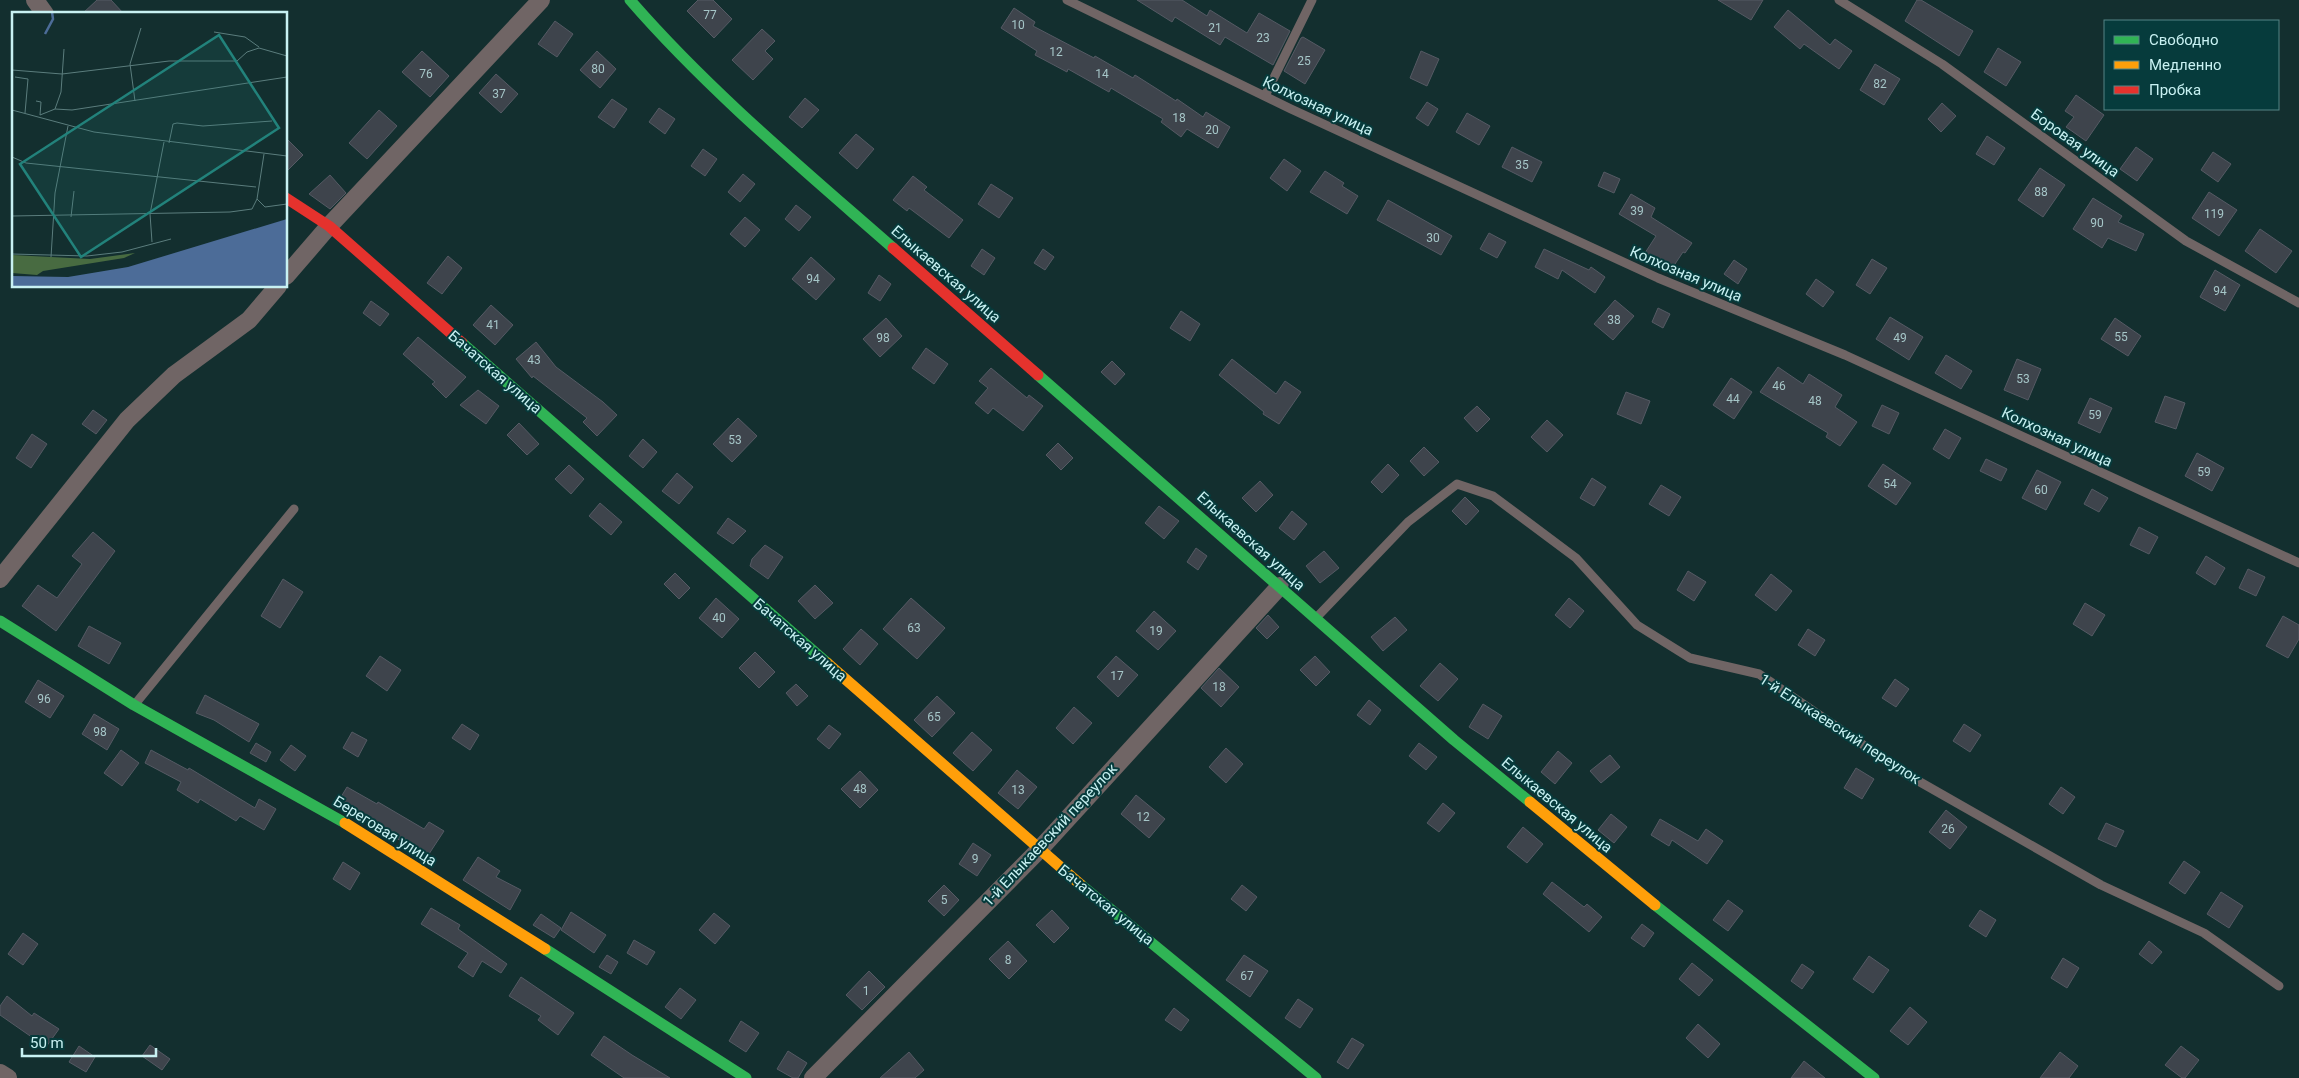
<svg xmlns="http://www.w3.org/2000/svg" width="2299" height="1078" font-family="Roboto,sans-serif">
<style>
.building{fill:#3e444c;stroke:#555a64}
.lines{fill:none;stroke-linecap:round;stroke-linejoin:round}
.lane{stroke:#706565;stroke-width:9}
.street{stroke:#706565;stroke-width:18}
.fast{stroke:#30b455;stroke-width:11}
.slow{stroke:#ff9f0a;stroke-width:11}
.jam{stroke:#e5322d;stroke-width:11}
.labels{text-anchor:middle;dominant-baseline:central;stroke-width:4;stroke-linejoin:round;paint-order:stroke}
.number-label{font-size:12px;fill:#a6c6c8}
.street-label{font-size:15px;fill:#c8f1f2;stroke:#063b3c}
.inset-river{fill:none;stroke:#4c6c98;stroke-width:2.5}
.inset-road{fill:none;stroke:#5b7d7d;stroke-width:1}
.view{fill:#22827b;fill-opacity:0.15;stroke:#22827b;stroke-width:2.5}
.inset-edge{fill:none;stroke:#c8f1f2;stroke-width:2.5}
</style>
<rect width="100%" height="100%" fill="#132f2f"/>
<path class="building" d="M97,0H111L124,14H82Z
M698,0H713L732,19L714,38L687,11Z
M1137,0H1182L1207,16L1210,10L1247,33L1259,13L1290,31L1273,65L1225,37L1220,45L1175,17L1172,22Z
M1718,0H1763L1751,20Z
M1917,0H1921L1973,31L1959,56L1905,21Z
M1014,8L1035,22L1033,26L1094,58L1095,56L1133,78L1135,75L1176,101L1177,99L1203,117L1206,112L1230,127L1218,148L1187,129L1181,137L1161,122L1163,119L1111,88L1109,92L1068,69L1067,72L1035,55L1037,51L1001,28Z
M1788,10L1830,45L1835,39L1852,51L1839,69L1804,44L1800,49L1774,27Z
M555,21L573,34L557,57L538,44Z
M762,29L775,41L765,51L773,59L753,80L732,60Z
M1303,37L1325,50L1305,84L1284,71L1301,38Z
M1998,48L2021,62L2006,86L1984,72Z
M422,51L449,76L430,97L402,72Z
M597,51L616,69L600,88L580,70Z
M1421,51L1439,59L1427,86L1410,78Z
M1875,64L1900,79L1884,105L1860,90Z
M496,74L518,94L501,113L479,93Z
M2076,95L2104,115L2086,141L2066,127L2074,117L2065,111Z
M805,98L819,110L802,128L789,117Z
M612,99L627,109L614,128L598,117Z
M1427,102L1438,109L1428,126L1416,118Z
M1942,103L1956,116L1941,132L1928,119Z
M659,108L675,119L665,134L649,122Z
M379,110L397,126L367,159L349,143Z
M1467,113L1490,126L1479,145L1456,132Z
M856,134L874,149L857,169L839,153Z
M1987,136L2005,148L1994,165L1976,154Z
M286,138L303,155L286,172Z
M1512,147L1542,162L1532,182L1502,167Z
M2136,147L2153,159L2137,181L2120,169Z
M703,149L717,159L705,176L691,166Z
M2213,152L2231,164L2218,182L2201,170Z
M1284,159L1301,171L1287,191L1270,178Z
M2040,168L2065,185L2043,217L2018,200Z
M1325,171L1344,183L1342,186L1358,196L1347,214L1310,192Z
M1604,172L1620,179L1614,193L1598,186Z
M743,174L755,184L740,202L728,192Z
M330,175L346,193L330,209L309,194Z
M913,176L927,187L924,190L963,220L949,238L909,208L907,211L893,200Z
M991,184L1013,198L999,218L978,204Z
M2209,192L2237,210L2219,236L2192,218Z
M1631,194L1655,208L1651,217L1692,243L1685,253L1683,252L1669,273L1643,256L1656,236L1619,214Z
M2093,198L2122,216L2118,222L2144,234L2136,251L2108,238L2102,248L2073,229Z
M1388,200L1452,236L1441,255L1377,220Z
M796,205L811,217L799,231L785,219Z
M745,217L760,230L745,247L730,234Z
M2260,229L2292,251L2276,273L2245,251Z
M1489,233L1506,242L1497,258L1480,249Z
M982,249L995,258L984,275L971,266Z
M1043,249L1054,257L1045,270L1034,263Z
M1544,249L1589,270L1591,267L1605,277L1595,293L1562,270L1558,279L1535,267Z
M448,256L462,268L442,294L427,283Z
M811,257L835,279L816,300L792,279Z
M1872,259L1887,268L1870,294L1856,285Z
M1734,260L1747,269L1738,284L1724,274Z
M2215,270L2240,285L2225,311L2200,297Z
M879,275L891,284L880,301L868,293Z
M1816,279L1834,292L1823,307L1806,294Z
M1615,300L1634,316L1613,340L1594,324Z
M371,301L389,314L380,326L363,313Z
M491,305L513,325L495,345L473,325Z
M1658,308L1670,314L1663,328L1652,322Z
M1181,311L1200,324L1190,341L1170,328Z
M1890,317L1923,337L1909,360L1876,339Z
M886,318L902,336L880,357L863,339Z
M2115,318L2141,336L2128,356L2101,339Z
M418,337L466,377L446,398L432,384L435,382L403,354Z
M536,342L556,367L603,402L617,415L597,436L583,422L587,418L533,376L532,378L516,359Z
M926,348L948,364L934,384L912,368Z
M1946,355L1972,371L1961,389L1935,373Z
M1232,359L1276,394L1285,381L1301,392L1279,424L1263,414L1264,412L1219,375Z
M2017,359L2041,369L2028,400L2004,390Z
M1112,361L1125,374L1115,385L1101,372Z
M1778,367L1803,384L1809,374L1842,395L1835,407L1857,422L1840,446L1826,437L1828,433L1760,392Z
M991,368L1027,398L1029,395L1043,406L1023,431L993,408L988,414L975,403L988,388L979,381Z
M1731,378L1752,392L1734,419L1713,405Z
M478,390L499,406L486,424L460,405Z
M1626,392L1650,401L1641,424L1617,414Z
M2165,396L2185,403L2176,429L2155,422Z
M2090,398L2112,408L2100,433L2078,423Z
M1882,405L1899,413L1889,434L1872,426Z
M1477,406L1490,419L1477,432L1464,418Z
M93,410L107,420L96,434L82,424Z
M738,418L757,436L732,462L713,444Z
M1547,420L1563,435L1547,452L1531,437Z
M519,423L539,444L527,455L507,435Z
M1945,429L1961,438L1949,459L1933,449Z
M32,434L47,444L31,468L16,458Z
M643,439L657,452L643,468L629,456Z
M1058,443L1073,458L1061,470L1046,455Z
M1424,447L1439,462L1424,476L1410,461Z
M2197,453L2224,468L2212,491L2185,476Z
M1986,459L2007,469L2001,481L1980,471Z
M1388,464L1399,475L1382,493L1371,482Z
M1883,464L1911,483L1896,505L1868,486Z
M569,465L584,479L571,494L555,479Z
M2037,470L2061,482L2046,510L2022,498Z
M677,473L693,487L679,504L662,491Z
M1592,478L1606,487L1594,506L1580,498Z
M1260,481L1273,495L1256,512L1242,498Z
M1661,485L1681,497L1669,516L1649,504Z
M2092,489L2108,498L2099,512L2084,504Z
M1465,497L1479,511L1466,525L1452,511Z
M600,503L622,522L611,535L589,516Z
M1159,506L1179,521L1164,539L1145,523Z
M1292,511L1307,524L1294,540L1279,528Z
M728,518L746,531L733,544L717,533Z
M2139,527L2158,537L2149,554L2130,545Z
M93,532L115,551L56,631L22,606L38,585L57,598L82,564L72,556Z
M765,545L783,557L768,579L750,566L752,559Z
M1196,548L1207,556L1198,570L1187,562Z
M1324,551L1339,568L1320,583L1306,566Z
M2206,556L2225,568L2215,585L2196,573Z
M2248,569L2265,577L2256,596L2239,588Z
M1688,571L1706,582L1694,601L1677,590Z
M675,573L690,588L679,599L664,584Z
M1771,574L1792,591L1776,611L1755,595Z
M283,579L303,592L280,628L261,616Z
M815,585L833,603L815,619L798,601Z
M716,598L739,619L722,638L699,618Z
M911,598L945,628L917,659L883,629Z
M1569,598L1584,611L1570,628L1555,615Z
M2085,603L2105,615L2092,636L2073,624Z
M1154,611L1176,631L1158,650L1136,631Z
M1268,615L1279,627L1267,639L1256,628Z
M2283,616L2299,625V639L2288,658L2266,646Z
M1395,617L1407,630L1383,651L1371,637Z
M89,626L121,643L109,664L78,646Z
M861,629L878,644L860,665L843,649Z
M1808,629L1825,640L1815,656L1798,645Z
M755,652L775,672L759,688L739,668Z
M380,656L401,670L387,691L366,676Z
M1116,656L1138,675L1118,697L1097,677Z
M1315,656L1330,672L1316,686L1300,670Z
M1440,663L1458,679L1438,701L1420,686Z
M1219,668L1239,687L1221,707L1201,688Z
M1895,679L1909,689L1896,707L1882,698Z
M38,680L64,696L50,718L25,702Z
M796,684L808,696L797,706L786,693Z
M205,695L259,724L249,742L214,720L196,713Z
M937,696L955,713L932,737L914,720Z
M1369,700L1381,710L1370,725L1357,715Z
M1483,704L1502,716L1488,739L1469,727Z
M1074,707L1092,723L1073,744L1056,728Z
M94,714L119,729L107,750L82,734Z
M462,724L479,735L470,750L452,738Z
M1964,724L1981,735L1970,752L1953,741Z
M829,725L841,734L829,749L817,739Z
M352,732L367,740L358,757L343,748Z
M972,732L992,750L973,771L953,753Z
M256,743L271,752L266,762L250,753Z
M1419,743L1437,757L1426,770L1409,756Z
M291,745L306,756L295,771L280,760Z
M1226,748L1243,764L1226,783L1209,767Z
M121,750L139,763L122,786L104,773Z
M151,750L188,770L189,768L255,808L259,799L276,809L264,830L240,816L236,821L200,799L198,803L177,790L181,782L145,763Z
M1558,751L1572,763L1555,784L1541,772Z
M1610,755L1620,767L1601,783L1590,771Z
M1856,768L1874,779L1862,799L1844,788Z
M1017,770L1037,787L1018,809L998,793Z
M860,771L878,790L860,808L841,789Z
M347,787L377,804L378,802L424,829L429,822L444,831L427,857L338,802Z
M2061,787L2075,797L2063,814L2049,804Z
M1136,795L1165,819L1149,838L1121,814Z
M1443,803L1455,813L1439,832L1427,823Z
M1946,810L1967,827L1950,849L1929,832Z
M1611,814L1627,827L1614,843L1598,830Z
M1660,819L1698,841L1706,829L1723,841L1707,864L1672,840L1669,846L1651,835Z
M2106,823L2124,831L2116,847L2098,839Z
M1523,827L1543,844L1527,863L1507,847Z
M973,843L991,855L977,876L959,864Z
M478,857L500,871L496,877L521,890L510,910L463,880Z
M2184,861L2200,872L2185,894L2169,883Z
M343,862L360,873L350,890L333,879Z
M1552,882L1584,907L1587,904L1602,917L1589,932L1543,894Z
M944,885L959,900L944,916L928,901Z
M1242,885L1257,897L1246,911L1231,899Z
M2221,892L2243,906L2229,928L2207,914Z
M1728,900L1743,911L1728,931L1713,920Z
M431,908L460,925L458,929L507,964L501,973L482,961L473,977L458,967L468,953L421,924Z
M1052,910L1069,928L1054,943L1036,925Z
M1980,910L1996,920L1986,937L1969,926Z
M571,912L606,935L594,953L561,930Z
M714,913L730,926L715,944L699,930Z
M541,914L561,928L554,938L533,925Z
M1642,924L1654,933L1644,947L1631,938Z
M23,933L38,944L23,965L8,954Z
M634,940L655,952L647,965L627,953Z
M1008,941L1027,961L1009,979L989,959Z
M2149,941L2162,952L2152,964L2139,954Z
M607,955L618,962L611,974L599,967Z
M1244,955L1268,971L1250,997L1226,980Z
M1869,956L1889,970L1873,993L1853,979Z
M2063,958L2079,968L2067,988L2051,978Z
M1692,963L1713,980L1699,996L1679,979Z
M1802,964L1814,972L1802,989L1791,981Z
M869,971L885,987L862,1010L846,995Z
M521,977L574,1013L558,1035L538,1020L541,1016L509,996Z
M680,988L696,1000L681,1019L665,1007Z
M7,996L32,1016L34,1013L59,1029L46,1047L0,1015V1006Z
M1298,999L1313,1009L1300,1028L1285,1018Z
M1910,1007L1927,1022L1908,1045L1890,1031Z
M1174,1008L1189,1020L1181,1031L1165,1020Z
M741,1021L759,1033L746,1052L729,1041Z
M1698,1024L1720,1044L1708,1058L1686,1038Z
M604,1036L632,1055L670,1078H624L591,1055Z
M1352,1038L1364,1045L1348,1069L1337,1062Z
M150,1045L170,1059L162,1070L142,1056Z
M79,1046L95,1057L86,1072L69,1062Z
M2181,1046L2199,1060L2185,1078H2182L2165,1065Z
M788,1051L807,1063L798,1078H793L777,1069Z
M909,1052L924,1070L915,1078H880Z
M2060,1052L2078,1066L2069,1078H2040Z
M1804,1061L1825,1078H1791Z"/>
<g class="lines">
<path class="lane" d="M1067,0L1291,109L1658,278L1845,355L2299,563
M1839,0L1942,64L2186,241L2299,303
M1265,96L1312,0
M1316,618L1408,522L1457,484L1493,496L1576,558L1637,625L1690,658L1759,674L1906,774L2101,885L2204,933L2279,986
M136,703L294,509"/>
<path class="street" d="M35,0L45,14
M286,276L329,226L541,0
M0,579L127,420L174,375L249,320L278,286
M0,1073L8,1078
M813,1078L1039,850L1280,586"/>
<path class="fast" d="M630,0C709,91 803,169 893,248
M462,343L827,663
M1038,375L1454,740L1530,802
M0,621L134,705L345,823
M1081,885L1316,1078
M1655,905L1874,1078
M545,949L746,1078"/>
<path class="slow" d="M827,663L1081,885
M1530,802L1655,905
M345,823L545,949"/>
<path class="jam" d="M286,198L329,226L462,343
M893,248L1038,375"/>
</g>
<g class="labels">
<g class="number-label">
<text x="710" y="15">77</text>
<text x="1018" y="25">10</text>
<text x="1215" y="28">21</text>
<text x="1263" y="38">23</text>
<text x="1056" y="52">12</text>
<text x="1304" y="61">25</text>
<text x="598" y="69">80</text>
<text x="426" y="74">76</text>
<text x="1102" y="74">14</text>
<text x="1880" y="84">82</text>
<text x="499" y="94">37</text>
<text x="1179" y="118">18</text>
<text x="1212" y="130">20</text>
<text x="1522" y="165">35</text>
<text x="2041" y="192">88</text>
<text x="1637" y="211">39</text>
<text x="2214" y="214">119</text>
<text x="2097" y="223">90</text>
<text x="1433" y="238">30</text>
<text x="813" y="279">94</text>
<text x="2220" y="291">94</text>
<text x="1614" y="320">38</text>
<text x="493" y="325">41</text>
<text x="2121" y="337">55</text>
<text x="883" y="338">98</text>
<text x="1900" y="338">49</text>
<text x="534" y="360">43</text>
<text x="2023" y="379">53</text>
<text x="1779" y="386">46</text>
<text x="1733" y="399">44</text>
<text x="1815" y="401">48</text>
<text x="2095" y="415">59</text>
<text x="735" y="440">53</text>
<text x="2204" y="472">59</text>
<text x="1890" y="484">54</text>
<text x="2041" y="490">60</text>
<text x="719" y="618">40</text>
<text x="914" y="628">63</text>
<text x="1156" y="631">19</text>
<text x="1117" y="676">17</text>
<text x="1219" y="687">18</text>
<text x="44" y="699">96</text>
<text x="934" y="717">65</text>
<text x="100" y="732">98</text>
<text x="860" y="789">48</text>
<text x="1018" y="790">13</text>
<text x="1143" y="817">12</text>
<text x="1948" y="829">26</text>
<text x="975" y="859">9</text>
<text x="944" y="900">5</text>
<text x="1008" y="960">8</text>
<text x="1247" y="976">67</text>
<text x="866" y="991">1</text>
</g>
<g class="street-label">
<text transform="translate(1318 106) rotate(25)">Колхозная улица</text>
<text transform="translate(2075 143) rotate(36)">Боровая улица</text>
<text transform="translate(946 274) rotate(41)">Елыкаевская улица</text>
<text transform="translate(1686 274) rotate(23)">Колхозная улица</text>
<text transform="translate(495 372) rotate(41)">Бачатская улица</text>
<text transform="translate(2057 437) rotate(25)">Колхозная улица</text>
<text transform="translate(1251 541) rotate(42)">Елыкаевская улица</text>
<text transform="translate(800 640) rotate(41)">Бачатская улица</text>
<text transform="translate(1840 729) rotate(33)">1-й Елыкаевский переулок</text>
<text transform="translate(1557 805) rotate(40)">Елыкаевская улица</text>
<text transform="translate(385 831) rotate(32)">Береговая улица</text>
<text transform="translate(1050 835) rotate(-47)">1-й Елыкаевский переулок</text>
<text transform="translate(1106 905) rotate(39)">Бачатская улица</text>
</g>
</g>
<g transform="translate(12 12)">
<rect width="275" height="275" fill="#132f2f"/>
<path d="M123,241L112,246L31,259L25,263L0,261V243L78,247Z" fill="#486b41"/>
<path d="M275,207V275H0V264L56,265L116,255Z" fill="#4c6c98"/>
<path class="inset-river" d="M33,22L41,7L40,0"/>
<path class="inset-road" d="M202,20L233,25L247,35M0,58L50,62L157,49H225L235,40L247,36L275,44M3,65L16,67L13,101M24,89L29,90L28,103M123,89L118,52L129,16M43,97L49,80L52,37M0,98L82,120L275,144M28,103L43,97L60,98L275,65M157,131L161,112L165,111L191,114L260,109M0,145L14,151L244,175M245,187L252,142M0,204L218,200L240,197L245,187L253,195L275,192M59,205L62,179M140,230L138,202L152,130M0,242L75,244L110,240L159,227M39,245L43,181L56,114"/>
<path class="view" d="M207,23L267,116L69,245L8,152Z"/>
<rect width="275" height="275" class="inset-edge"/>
</g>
<rect x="2104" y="20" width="175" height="90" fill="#063b3c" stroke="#548485"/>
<rect x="2114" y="36" width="25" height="8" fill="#30b455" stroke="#548485"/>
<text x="2149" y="45" font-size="15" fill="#c8f1f2">Свободно</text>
<rect x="2114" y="61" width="25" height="8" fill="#ff9f0a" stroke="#548485"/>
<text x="2149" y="70" font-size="15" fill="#c8f1f2">Медленно</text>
<rect x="2114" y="86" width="25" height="8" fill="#e5322d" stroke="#548485"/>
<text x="2149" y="95" font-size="15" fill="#c8f1f2">Пробка</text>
<path d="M22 1048v8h134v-8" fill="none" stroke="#c8f1f2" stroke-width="2.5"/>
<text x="30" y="1048" font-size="15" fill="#c8f1f2" stroke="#063b3c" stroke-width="4" paint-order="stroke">50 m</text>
</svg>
